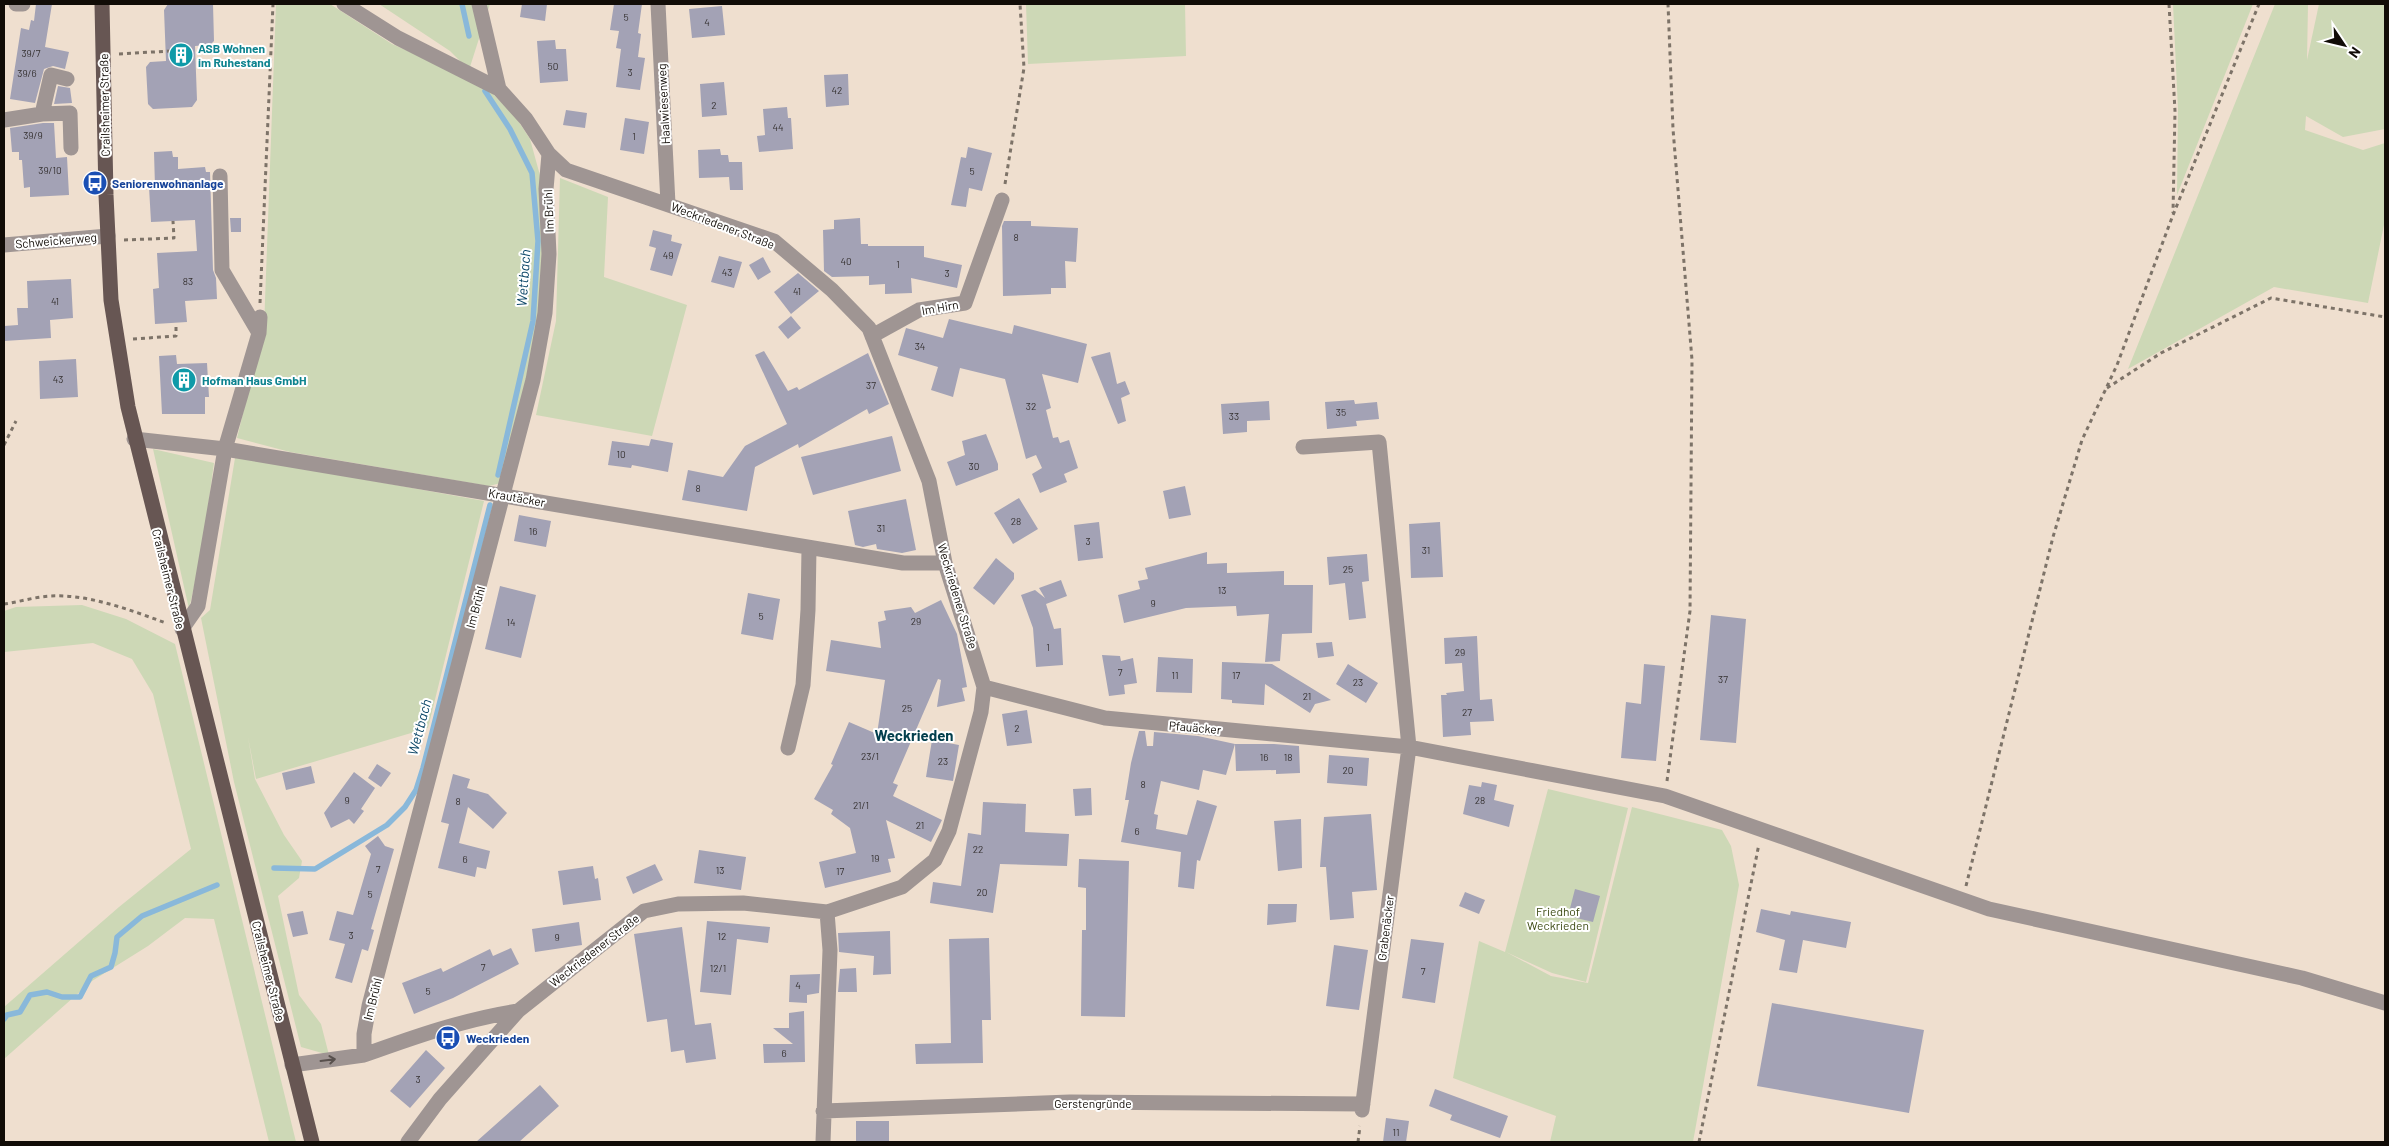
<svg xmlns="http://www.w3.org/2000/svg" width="2389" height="1146" font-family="Barlow,sans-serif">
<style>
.green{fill:#cdd8b6}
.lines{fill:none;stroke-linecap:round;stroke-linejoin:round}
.stream{stroke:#89b8da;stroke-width:5.5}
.building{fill:#a3a2b5}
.path{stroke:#7d7368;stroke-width:3;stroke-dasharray:4 4;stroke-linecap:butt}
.minor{stroke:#9f9593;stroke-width:15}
.major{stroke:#675653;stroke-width:15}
.oneway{stroke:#58504d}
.labels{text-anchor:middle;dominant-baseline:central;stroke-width:4;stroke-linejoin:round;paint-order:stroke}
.number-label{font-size:10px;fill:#363232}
.culture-label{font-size:12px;font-weight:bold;fill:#0d838f;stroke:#fff;text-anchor:start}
.street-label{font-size:12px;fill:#110c07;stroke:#fff}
.transit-label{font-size:12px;font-weight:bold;fill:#164399;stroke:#fff;text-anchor:start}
.park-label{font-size:12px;fill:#3c4a13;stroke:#fff}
.water-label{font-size:14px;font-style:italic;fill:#0b4667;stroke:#fff}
.quarter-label{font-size:15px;font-weight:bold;fill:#033f4d;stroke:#fff}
</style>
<rect width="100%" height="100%" fill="#efdfcf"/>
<path class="green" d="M276,4H330L392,44L483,84L515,116L530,139L541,179L546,280L505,482L489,486L290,452L237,438L264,328Z
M379,4H490L469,70L450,51Z
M1026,4H1185L1186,56L1028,64Z
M2173,4H2253L2177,195L2178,109Z
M2275,4H2308L2307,60L2319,4H2385V129L2343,137L2306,116L2305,130L2363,150L2385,143V220L2368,303L2274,287L2128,369Z
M560,178L608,197L604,277L687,305L652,436L536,415L556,321Z
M153,449L214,463L202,551L189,609Z
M235,458L263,461L484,501L428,728L256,779L248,737L255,779L284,835L302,861L299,878L278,896L299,995L321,1024L329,1055L301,1047L234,782L201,618L210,610Z
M82,605L126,619L175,644L296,1142H269L214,919L185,918L148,946L92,981L4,1059V1007L119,907L191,849L153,694L132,659L93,643L4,652V611L16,607Z
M1548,789L1628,808L1586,982L1552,973L1506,952L1551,976L1588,983L1632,807L1722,830L1731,846L1739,885L1693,1142H1550L1556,1116L1453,1078L1479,941L1505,952Z"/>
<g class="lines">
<path class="stream" d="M462,4L469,36
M485,91L510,129L532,173L538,241L533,321L498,475
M274,868L315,869L387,825L405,807L416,790L423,768L490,505
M4,1019L7,1015L20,1012L30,995L47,992L62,997H80L91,976L111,967L115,953L117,937L142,916L217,885"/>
</g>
<path class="building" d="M36,4H52L45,47L69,52L65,69L53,66L44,69L35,103L10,99L21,28L29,30L31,20L34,21Z
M168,4H213L214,41L210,45L195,46L197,100L192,107L153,109L148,104L146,67L150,62L166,61L164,10Z
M522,4H547L545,21L520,17Z
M614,4H642L638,33L641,34L638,57L645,58L640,90L616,87L621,49L616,48L619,31L610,30Z
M722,6L725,35L692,38L689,9Z
M555,40L556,49H566L568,81L540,83L537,41Z
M848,74L849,105L826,107L824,75Z
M724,82L727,115L702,117L700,84Z
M58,86L70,88L72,103L54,104Z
M787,107L788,118H791L793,149L759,152L757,136L765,135L763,109Z
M566,110L587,113L585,128L563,125Z
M625,118L649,122L644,154L620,150Z
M43,123H54L56,158L67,157L69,195L30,197V187L24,188L22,160H19V152H12L10,128Z
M968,147L992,153L982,191L969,188L966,207L951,205L961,157L966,158Z
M720,149L721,155H728L729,162H742L743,190H730L729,177L699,178L698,150Z
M172,151L173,157H178V169L205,167L206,172H210L213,270L216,278L217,299L185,301L187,322L155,324L153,289L159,288L157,253L197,251L195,220L151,222L149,187H155L154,152Z
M230,218H241V232H231Z
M860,218L861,244H868V246H924V257L962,265L957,288L911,278L912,293L885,294V284L869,285V276L832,277L824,271L823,230L834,229V220Z
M1004,221H1031V226L1078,228L1076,262L1065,261L1066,288H1051V294L1003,296L1002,226Z
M653,230L672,235L671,241L682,244L672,276L650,270L656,248L649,246Z
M719,256L742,262L734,288L711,282Z
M763,257L771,272L758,280L749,265Z
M798,273L819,291L791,314L774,292Z
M71,279L73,318L50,320L51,338L4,341V326L18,325L17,308H28L27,281Z
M791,316L801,328L788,339L778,327Z
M949,319L1012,334L1014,325L1087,344L1078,383L1042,374L1051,408L1046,410L1053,438L1058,437L1060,443L1069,440L1078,468L1064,474L1067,482L1040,493L1032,474L1042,468L1036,455L1026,459L1005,379L960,368L953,397L931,390L938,367L898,355L906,328L943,338Z
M764,351L788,391L797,387L799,390L868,353L889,404L869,414L867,409L799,448L798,444L755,467L747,511L682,500L688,470L723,477L745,446L787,424L755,355Z
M1110,352L1117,384L1125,381L1130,394L1121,398L1126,421L1118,424L1091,357Z
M176,355L177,364L207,363L209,397H205V414H162L159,356Z
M76,359L78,397L40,399L39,361Z
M1354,400L1355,404L1377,402L1379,419L1356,421L1357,426L1327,429L1325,402Z
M1269,401L1270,420L1247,421V432L1223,434L1221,404Z
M986,434L998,464V470L956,486L947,462L965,455L962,441Z
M892,436L901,471L813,495L801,457Z
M651,439L673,443L668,472L632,465L631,468L608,465L612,441L649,446Z
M1185,486L1191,515L1169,519L1163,491Z
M1019,498L1038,529L1013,544L994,513Z
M906,499L916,550L902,553L877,549L876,544L863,547L855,545L848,511Z
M519,515L551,521L546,547L514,541Z
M1099,522L1103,558L1078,561L1074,525Z
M1440,522L1443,577L1411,578L1409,524Z
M1207,552V564L1227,563V573L1284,571V585H1313L1312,633L1282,634L1280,661L1265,662L1269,614L1237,616L1236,606L1186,608L1124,623L1118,595L1140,589L1138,581L1148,579L1145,568Z
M1367,554L1369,581L1362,582L1366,618L1349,620L1345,583L1329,585L1327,557Z
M996,558L1014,573V579L994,605L973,588Z
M1061,580L1067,596L1046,604L1054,629L1061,628L1063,665L1036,667L1033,628L1021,595L1035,590L1045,598L1039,588Z
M500,586L536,595L521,658L485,649Z
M748,593L780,599L773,640L741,634Z
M941,600L957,634L967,687L962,688L965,701L937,707L941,680L938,679L893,783L898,785L893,796L942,820L931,842L886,820L895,858L888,859L891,872L825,888L819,862L856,853L850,828L831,814L833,810L814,799L833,765L831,764L849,722L877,734L885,680L826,671L831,640L881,648L878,622L886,620L884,611L911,607L915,613Z
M1711,615L1746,619L1736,743L1700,740Z
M1477,636L1480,700L1492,699L1494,721L1470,722L1471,735L1443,737L1441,695H1447L1446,693L1464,691L1462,663L1445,664L1444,638Z
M1332,642L1334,656L1318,658L1316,643Z
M1102,655L1120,656L1121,661L1133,658L1137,683L1124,685L1125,694L1109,696Z
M1158,657L1193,659L1192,693L1156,692Z
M1222,662L1272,664L1331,700L1315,704L1310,713L1265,684L1264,705L1232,703V700L1221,699Z
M1348,664L1378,683L1366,703L1336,684Z
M1644,664L1665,666L1656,761L1621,758L1626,702L1641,704Z
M1027,710L1032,743L1007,746L1002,714Z
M1139,731H1145L1147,746H1153L1154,732L1198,736L1235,744L1226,775L1203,770L1199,790L1161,781L1154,814L1158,815L1156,829L1187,835L1197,800L1217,806L1200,861L1197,860L1194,889L1178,887L1181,852L1121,842L1129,800H1125L1131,763Z
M932,740L959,745L953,781L926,777Z
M1235,744H1274L1299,746L1300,773L1276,774V770L1236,771Z
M1329,755L1369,758L1367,786L1327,783Z
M377,764L391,773L381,787L368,778Z
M311,766L315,783L286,790L282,773Z
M354,772L375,788L361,809L364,811L354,824L349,819L331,828L324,813Z
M453,774L470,779L467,788L488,794L507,813L493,829L468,807L459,843L490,851L486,869L477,867L475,877L438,868L449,824L441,822Z
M1482,782L1497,785L1494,800L1514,805L1509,827L1463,814L1469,785L1481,787Z
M1091,788L1092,815L1075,816L1073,789Z
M983,802L1026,804L1025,832L1069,834L1067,866L1000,864L993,913L930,903L933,882L961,886L968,833L981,835Z
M1371,814L1377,890L1352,892L1354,918L1330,920L1326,867H1320L1324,817Z
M1301,819L1302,868L1278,871L1274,821Z
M378,836L385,846L394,849L371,929L374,930L368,951L362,949L352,983L335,978L345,944L329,940L337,911L353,915L371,854L365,846Z
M699,850L746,857L741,890L694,883Z
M1079,859L1129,861L1125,1017L1081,1016L1082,930H1086V888L1078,887Z
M655,864L663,880L633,894L626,877Z
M593,866L595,879L598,878L601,900L563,905L558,871Z
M1575,889L1600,896L1593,922L1568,916Z
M1465,892L1485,900L1479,914L1459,906Z
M1268,904H1297L1296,922L1267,925Z
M1761,909L1790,915L1791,911L1851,922L1846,948L1803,940L1797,973L1779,970L1785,940L1756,932Z
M303,911L308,934L293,937L287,914Z
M707,921L770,927L768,943L737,939L731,995L700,992Z
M579,922L582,945L535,952L532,929Z
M682,927L695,1025L711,1023L716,1059L686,1063L684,1050L671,1052L667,1019L647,1022L634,934Z
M890,931L891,974L873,975L874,956L839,952L838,933Z
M989,938L991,1020H982L983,1063L916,1064L915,1044L951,1043L949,939Z
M1411,939L1444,943L1435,1003L1402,998Z
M1334,945L1368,950L1359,1010L1326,1006Z
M511,948L519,964L453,998L414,1014L402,983L441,968L443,972L490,949L493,956Z
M856,968L857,992H838L840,969Z
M820,974L819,993L807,995V1003L789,1002L790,975Z
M1772,1003L1924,1030L1909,1113L1757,1086Z
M804,1011L805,1062L764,1063L763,1044H793L773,1028H789V1013Z
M426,1050L445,1068L410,1108L390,1091Z
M540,1085L559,1106L519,1142H476Z
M1435,1089L1508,1116L1500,1138L1450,1120L1452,1115L1429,1106Z
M1386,1118L1409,1121L1406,1142H1383Z
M856,1121H889V1142H856Z"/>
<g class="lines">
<path class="path" d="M2169,4L2175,111L2173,213
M119,54L170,51
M1005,184L1024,68L1020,4
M124,240L174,238L173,221
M260,303L273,4
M133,339L176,336V323
M2107,388L2161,353L2271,298L2385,317
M4,445L16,421
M4,604C19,602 34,597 50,596C89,594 130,610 166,623
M1667,781L1690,611L1692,360L1673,129L1668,4
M1966,886L2053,537L2082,440L2117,365L2173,215L2259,4
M1358,1142L1360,1126
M1699,1142L1759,844"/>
<path class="minor" d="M16,4H23
M344,4L398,38L499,89L526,119L549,154L566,170L774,241L832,290L869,328L929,481L945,563L984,687L981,712L949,831L935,860L902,887L827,912L743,903L678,904L644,911L518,1011L440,1099L408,1142
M479,4L499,89
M658,4L668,204
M42,114L51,75L67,79
M4,120L42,114L70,113L71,148
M220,176L222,270L259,333
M4,245L108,236
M872,336L919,310L965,303L1002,200
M134,439L225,449L903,563H945
M1303,447L1379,442L1409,747L1362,1110
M182,629L198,606L225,449L259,333L260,317
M984,687L1105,718L1409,747L1665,796L1989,909L2302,978L2385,1003
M788,748L803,685L808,610L809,548
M518,1011C465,1019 414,1037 364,1055V1034L369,1006L533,380L545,313L549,254L546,189L549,154
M292,1065L364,1055
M823,1111L1070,1102L1363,1104
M823,1142L830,950L827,912"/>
<path class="major" d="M102,4L106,195L111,300L128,407L312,1142"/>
</g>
<defs><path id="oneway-shaft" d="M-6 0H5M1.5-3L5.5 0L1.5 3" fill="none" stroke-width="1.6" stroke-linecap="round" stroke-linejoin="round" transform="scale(1.25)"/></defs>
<use class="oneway" href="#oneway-shaft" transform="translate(328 1060) rotate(-7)"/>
<defs>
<symbol id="building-disc" viewBox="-11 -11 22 22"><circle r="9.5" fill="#0f9aa8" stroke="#fff"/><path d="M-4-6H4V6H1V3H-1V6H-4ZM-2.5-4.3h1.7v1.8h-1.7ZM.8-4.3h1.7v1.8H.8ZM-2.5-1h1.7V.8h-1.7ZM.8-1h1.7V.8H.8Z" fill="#fff"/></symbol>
<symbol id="bus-disc" viewBox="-11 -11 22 22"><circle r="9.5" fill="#1a4fb4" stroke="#fff"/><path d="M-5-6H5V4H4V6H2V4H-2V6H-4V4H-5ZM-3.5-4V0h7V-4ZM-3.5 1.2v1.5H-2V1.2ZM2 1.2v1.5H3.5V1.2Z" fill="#fff"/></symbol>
</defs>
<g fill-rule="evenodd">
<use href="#building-disc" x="167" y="41" width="28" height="28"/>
<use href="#bus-disc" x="81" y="169" width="28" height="28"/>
<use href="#building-disc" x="170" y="366" width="28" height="28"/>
<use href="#bus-disc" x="434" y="1024" width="28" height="28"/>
</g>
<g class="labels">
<g class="number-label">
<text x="626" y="17">5</text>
<text x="707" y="22">4</text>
<text x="31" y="53">39/7</text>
<text x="553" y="66">50</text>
<text x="630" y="72">3</text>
<text x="27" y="73">39/6</text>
<text x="837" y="90">42</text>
<text x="714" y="105">2</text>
<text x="778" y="127">44</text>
<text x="33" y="135">39/9</text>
<text x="634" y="136">1</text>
<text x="50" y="170">39/10</text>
<text x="972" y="171">5</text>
<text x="1016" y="237">8</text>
<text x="668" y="255">49</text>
<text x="846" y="261">40</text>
<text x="898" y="264">1</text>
<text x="727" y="272">43</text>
<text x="947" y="273">3</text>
<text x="188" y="281">83</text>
<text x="797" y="291">41</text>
<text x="55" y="301">41</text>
<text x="920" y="346">34</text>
<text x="58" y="379">43</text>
<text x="871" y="385">37</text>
<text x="1031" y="406">32</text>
<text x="1341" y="412">35</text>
<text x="1234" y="416">33</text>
<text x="621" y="454">10</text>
<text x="974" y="466">30</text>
<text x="698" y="488">8</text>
<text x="1016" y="521">28</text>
<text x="881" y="528">31</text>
<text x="533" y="531">16</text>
<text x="1088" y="541">3</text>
<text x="1426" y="550">31</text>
<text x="1348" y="569">25</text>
<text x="1222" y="590">13</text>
<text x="1153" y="603">9</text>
<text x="761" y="616">5</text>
<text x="916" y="621">29</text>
<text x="511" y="622">14</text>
<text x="1048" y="647">1</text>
<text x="1460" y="652">29</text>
<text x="1120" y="672">7</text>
<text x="1175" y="675">11</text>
<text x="1236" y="675">17</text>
<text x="1723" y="679">37</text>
<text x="1358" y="682">23</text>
<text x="1307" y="696">21</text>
<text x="907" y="708">25</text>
<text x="1467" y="712">27</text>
<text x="1017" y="728">2</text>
<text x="870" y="756">23/1</text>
<text x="1264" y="757">16</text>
<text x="1288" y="757">18</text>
<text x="943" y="761">23</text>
<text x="1348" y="770">20</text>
<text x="1143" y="784">8</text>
<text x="347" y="800">9</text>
<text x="1480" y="800">28</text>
<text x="458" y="801">8</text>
<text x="861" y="805">21/1</text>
<text x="920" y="825">21</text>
<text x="1137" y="831">6</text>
<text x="978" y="849">22</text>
<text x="875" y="858">19</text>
<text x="465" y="859">6</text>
<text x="378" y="869">7</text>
<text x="720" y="870">13</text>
<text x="840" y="871">17</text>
<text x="982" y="892">20</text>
<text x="370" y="894">5</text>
<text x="351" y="935">3</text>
<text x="722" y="936">12</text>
<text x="557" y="937">9</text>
<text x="483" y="967">7</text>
<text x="718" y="968">12/1</text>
<text x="1423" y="971">7</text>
<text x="798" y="985">4</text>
<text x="428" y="991">5</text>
<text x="784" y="1053">6</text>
<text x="418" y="1079">3</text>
<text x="1396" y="1132">11</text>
</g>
<g class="culture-label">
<text x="198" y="48">ASB Wohnen<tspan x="198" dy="14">im Ruhestand</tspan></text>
<text x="202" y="380">Hofman Haus GmbH</text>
</g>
<g class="street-label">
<text transform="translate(663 104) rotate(-93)">Haalwiesenweg</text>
<text transform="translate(104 105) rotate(-91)">Crailsheimer Straße</text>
<text transform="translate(548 211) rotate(-92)">Im Brühl</text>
<text transform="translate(723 225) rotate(21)">Weckriedener Straße</text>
<text transform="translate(56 240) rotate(-5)">Schweickerweg</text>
<text transform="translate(940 307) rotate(-10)">Im Hirn</text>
<text transform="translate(517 497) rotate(10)">Krautäcker</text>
<text transform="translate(169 579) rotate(76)">Crailsheimer Straße</text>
<text transform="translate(958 596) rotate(73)">Weckriedener Straße</text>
<text transform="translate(475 607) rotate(-75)">Im Brühl</text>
<text transform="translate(1195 727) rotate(5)">Pfauäcker</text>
<text transform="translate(1385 928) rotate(-83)">Grabenäcker</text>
<text transform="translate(594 950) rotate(-38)">Weckriedener Straße</text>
<text transform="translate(269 971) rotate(76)">Crailsheimer Straße</text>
<text transform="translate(372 999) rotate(-76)">Im Brühl</text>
<text x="1093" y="1103">Gerstengründe</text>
</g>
<g class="transit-label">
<text x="112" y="183">Seniorenwohnanlage</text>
<text x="466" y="1038">Weckrieden</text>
</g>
<g class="park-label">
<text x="1558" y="911">Friedhof<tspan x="1558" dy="14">Weckrieden</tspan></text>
</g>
<g class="water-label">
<text transform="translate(523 278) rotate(-86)">Wettbach</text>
<text transform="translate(419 727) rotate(-75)">Wettbach</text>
</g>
<g class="quarter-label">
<text x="914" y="735">Weckrieden</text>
</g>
</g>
<rect width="2389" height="1146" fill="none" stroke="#110c07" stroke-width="10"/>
<g transform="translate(2344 45) rotate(125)" stroke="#ffffff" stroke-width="4" paint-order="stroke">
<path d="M0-4L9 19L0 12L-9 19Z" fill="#110c07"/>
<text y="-8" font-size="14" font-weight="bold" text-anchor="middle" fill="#110c07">N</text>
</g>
</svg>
